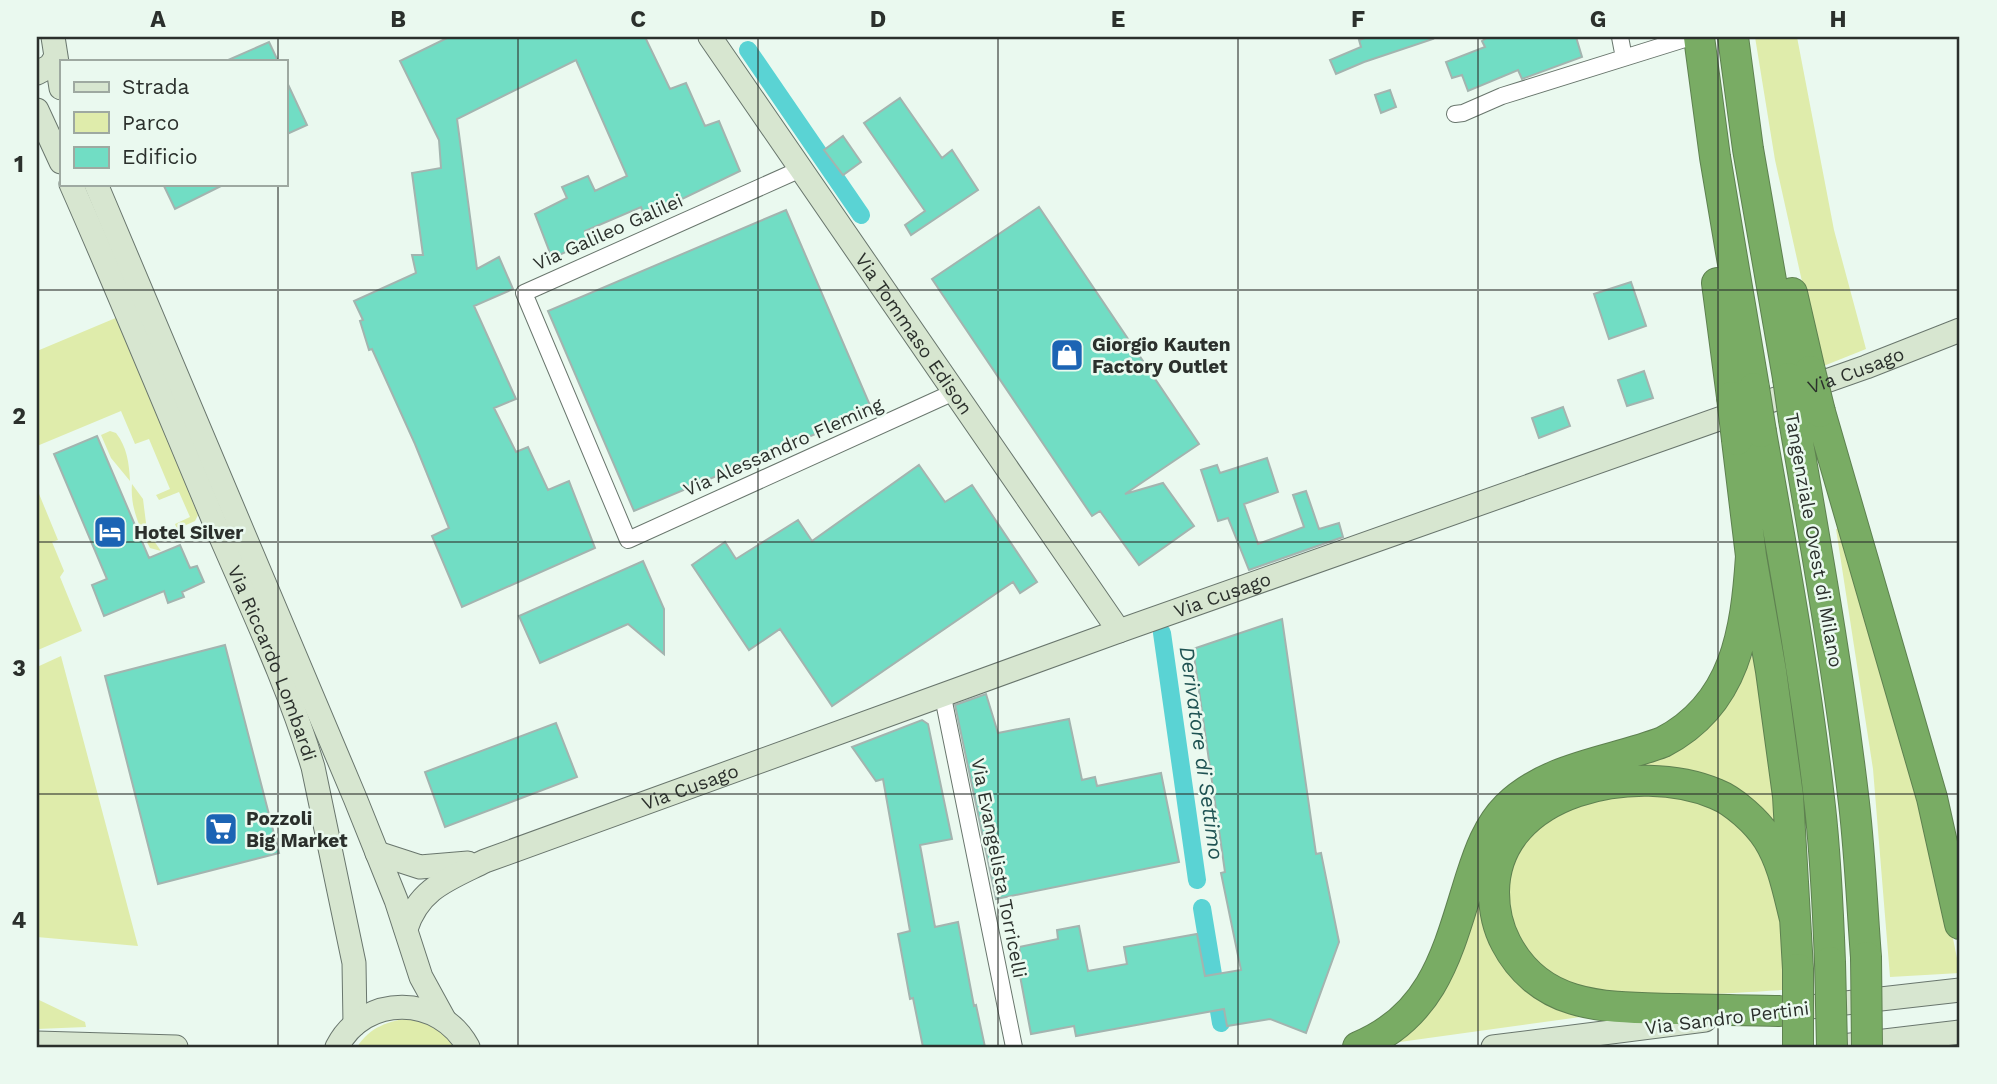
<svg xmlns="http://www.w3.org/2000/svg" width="1997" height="1084" font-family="'Work Sans',sans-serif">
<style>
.green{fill:#dfecab}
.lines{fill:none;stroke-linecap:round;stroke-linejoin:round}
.canal{stroke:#5ad3d4;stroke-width:18}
.building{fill:#71ddc4;stroke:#a3b4af;stroke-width:2}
.street-casing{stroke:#69766d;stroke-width:18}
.secondary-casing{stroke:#69766d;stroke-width:25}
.highway-casing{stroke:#5e8150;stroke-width:32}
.street{stroke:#fff;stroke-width:16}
.secondary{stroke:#d7e6d0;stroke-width:23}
.highway{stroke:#79ac64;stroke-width:30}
.highway-bridge-casing{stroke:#5e8150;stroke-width:32;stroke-linecap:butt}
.highway-bridge{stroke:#79ac64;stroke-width:30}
.grid{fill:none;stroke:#2b302c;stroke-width:2;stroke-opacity:0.55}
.labels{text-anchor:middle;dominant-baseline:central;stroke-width:5;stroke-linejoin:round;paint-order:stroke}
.street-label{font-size:19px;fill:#2b302c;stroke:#eaf9ef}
.poi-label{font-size:19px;font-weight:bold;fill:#2b302c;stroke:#eaf9ef;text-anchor:start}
.water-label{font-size:21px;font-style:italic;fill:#1f5353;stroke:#eaf9ef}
.neatline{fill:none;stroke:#2b302c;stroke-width:2.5}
.grid-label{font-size:23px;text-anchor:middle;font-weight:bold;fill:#2b302c}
</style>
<rect width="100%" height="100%" fill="#eaf9ef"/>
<path class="green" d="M1755,37H1797L1834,230L1866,349L1821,367L1775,160Z
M118,317L198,515L195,521L177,529L175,524L190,517L179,492L159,500L156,495L170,489L149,439L135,444L121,411L37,446V351Z
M110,431L116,433C127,447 129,463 130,481L111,458L101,435Z
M132,484L143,499L147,531L161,551L150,548C139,527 130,506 132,484Z
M37,489L58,540L52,542L64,571L60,577L82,631L38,650Z
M1845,528L1944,894L1960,973L1890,977L1873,769L1836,529Z
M61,656L138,946L37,937V667Z
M1753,656L1760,660L1783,842C1768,823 1752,801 1731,789C1678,759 1587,766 1537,800C1515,814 1499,838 1491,863C1480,891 1484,924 1498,950C1522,992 1550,1006 1595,1015L1378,1045C1393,1036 1409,1026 1420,1013C1451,978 1462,929 1475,886C1483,861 1493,830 1513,811C1550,775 1603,770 1650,755C1665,750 1681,746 1694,736C1706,726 1717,713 1725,700C1733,687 1737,661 1753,656Z
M1620,788L1714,802L1766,850L1782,925L1783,990C1742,992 1579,1005 1552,982C1537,968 1518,940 1505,923L1508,860L1540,818Z
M37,999L85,1022L86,1027L37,1029Z
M411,1018L431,1023L458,1047H357C370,1027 388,1021 411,1018Z"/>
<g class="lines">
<path class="canal" d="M748,50L861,215
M1162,633L1197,880
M1202,908L1221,1023"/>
</g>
<path class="building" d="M449,37H645L670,89L686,83L705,126L719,121L740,171L645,217L641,207L585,231L591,241L552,258L535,214L567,198L562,187L588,176L595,191L627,176L576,60L457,119L477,269L499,257L513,289L474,306L516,399L494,408L516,452L528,447L548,490L569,481L595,548L462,607L432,536L449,528L415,444L372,349L369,350L360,321L363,320L354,301L416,273L412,255H423L412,173L441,168L439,140L400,61Z
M1368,37H1432L1433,39L1364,62L1336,74L1330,60L1361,47L1359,40Z
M1488,37H1576L1582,57L1522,79L1518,70L1468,91L1462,75L1452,78L1446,62L1485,47L1482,41Z
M269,42L278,61H226Z
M285,78L307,125L285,135Z
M1390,90L1396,107L1381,113L1375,95Z
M900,98L942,158L952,150L978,190L911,235L905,225L925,211L864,123Z
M843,136L861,162L843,175L824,150Z
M163,184H225L175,209Z
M1039,207L1199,444L1125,494L1163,483L1194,526L1139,565L1100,511L1092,516L932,279Z
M786,210L872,410L634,511L548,311Z
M1631,282L1646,326L1609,339L1594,294Z
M1644,371L1653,398L1627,406L1618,380Z
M1563,407L1570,426L1539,438L1532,418Z
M97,436L149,558L180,545L190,568L197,566L204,582L182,592L184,597L168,603L164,591L104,616L92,585L107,579L54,454Z
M1267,458L1278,492L1244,504L1258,544L1304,527L1293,495L1306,491L1319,529L1339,523L1343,537L1249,570L1228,518L1218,521L1201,470L1217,465L1220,473Z
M919,465L945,502L972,485L1037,582L1020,593L1013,582L832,706L780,629L749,650L692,565L725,542L736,559L798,520L812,541Z
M643,561L664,609V654L628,624L540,663L519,616Z
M1282,619L1316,854L1321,853L1339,942L1306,1033L1270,1019L1227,1026L1224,1009L1076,1036L1074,1026L1031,1034L1017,960L1021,959L1019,947L1058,939L1057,930L1079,926L1088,971L1127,964L1124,947L1197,934L1205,976L1241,970L1221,873L1225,872L1193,649Z
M225,645L279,853L158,884L105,676Z
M986,694L998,733L1069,719L1082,780L1095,777L1097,786L1161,773L1179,862L996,899L955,705Z
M922,720L928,724L952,839L920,845L935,927L958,922L974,1006L976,1005L985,1047H923L913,998L910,999L898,934L910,931L883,779L876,781L852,747Z
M556,723L577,777L445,827L425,772Z"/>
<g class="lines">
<defs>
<path id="street" d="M1620,37L1624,58
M1455,114L1463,113L1502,96L1691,37
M801,169L524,293L628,540L954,392
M943,697L1014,1047"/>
<g id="secondary">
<path d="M53,37L61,88"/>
<path id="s1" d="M710,37L1119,631"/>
<path d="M37,73L50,66L55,58"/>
<path d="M37,110L61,162"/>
<path id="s2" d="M71,184C121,297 168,412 216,526C250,605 288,684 313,767L354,963L355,1024"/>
<path d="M96,184L355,798L396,900L421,977L444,1019"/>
<path d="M377,853L420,867L468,863"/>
<path id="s3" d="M406,929C419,888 449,879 485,861L1119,631L1866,367L1960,330"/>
<path d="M1784,1010L1960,990"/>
<path d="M37,1043L176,1047"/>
<path d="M337,1047C365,993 440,995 468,1047"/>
<path d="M1493,1047L1705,1020"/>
<path d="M1834,1047L1960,1032"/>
</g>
<path id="highway" d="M1699,37L1715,157L1754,388
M1733,37L1748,149L1788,378
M1717,283L1732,397
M1792,293L1810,371
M1820,412L1932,798L1960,924
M1794,420C1816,547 1839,675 1854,803C1860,854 1862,906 1866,957
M1761,432C1783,557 1806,681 1820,807C1826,859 1828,910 1830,962
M1737,440L1751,556L1771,671L1788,796L1798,969
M1779,1011C1745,1010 1712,1010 1678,1009C1643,1008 1606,1009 1573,999C1543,990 1520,970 1506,943C1497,926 1494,910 1494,892C1495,788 1639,761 1716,794C1734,801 1757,822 1768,839C1783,863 1788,891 1795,919
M1358,1047C1435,1015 1448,950 1471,877C1479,852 1488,826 1507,807C1549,766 1611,762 1663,742C1736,704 1746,631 1751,556"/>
</defs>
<use href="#street" class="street-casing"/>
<use href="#secondary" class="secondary-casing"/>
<use href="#highway" class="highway-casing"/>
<use href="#street" class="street"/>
<use href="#secondary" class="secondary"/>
<use href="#highway" class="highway"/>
<defs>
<path id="highway-bridge" d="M1810,371L1820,412
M1788,378L1794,420
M1754,388L1761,432
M1732,397L1737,440
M1866,957L1867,1047
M1830,962L1832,1047
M1798,1047V969"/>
</defs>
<use href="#highway-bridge" class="highway-bridge-casing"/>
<use href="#highway-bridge" class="highway-bridge"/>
</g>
<path class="grid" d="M278,37V61M518,37V1047M758,37V1047M998,37V1047M1238,37V1047M1478,37V1047M1718,37V1047M278,184V1047M37,290H1960M37,542H1960M37,794H1960"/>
<defs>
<symbol id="shop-square" viewBox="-11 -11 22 22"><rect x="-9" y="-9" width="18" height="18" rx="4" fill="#1c64b4" stroke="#eaf9ef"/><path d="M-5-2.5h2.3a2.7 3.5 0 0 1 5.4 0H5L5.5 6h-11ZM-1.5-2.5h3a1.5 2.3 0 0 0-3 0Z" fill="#fff"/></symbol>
<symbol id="hotel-square" viewBox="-11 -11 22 22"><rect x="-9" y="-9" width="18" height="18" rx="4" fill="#1c64b4" stroke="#eaf9ef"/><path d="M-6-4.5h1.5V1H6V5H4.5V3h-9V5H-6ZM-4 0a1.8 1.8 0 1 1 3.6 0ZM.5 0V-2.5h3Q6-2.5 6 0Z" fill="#fff"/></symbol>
<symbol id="supermarket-square" viewBox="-11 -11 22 22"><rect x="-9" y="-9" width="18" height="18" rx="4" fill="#1c64b4" stroke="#eaf9ef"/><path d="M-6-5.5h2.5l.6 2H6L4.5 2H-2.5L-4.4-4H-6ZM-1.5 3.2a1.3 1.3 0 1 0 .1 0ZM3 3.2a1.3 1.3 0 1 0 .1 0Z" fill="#fff"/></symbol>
</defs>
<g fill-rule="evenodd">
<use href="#shop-square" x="1048" y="336" width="38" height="38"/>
<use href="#hotel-square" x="91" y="513" width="38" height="38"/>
<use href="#supermarket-square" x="202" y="810" width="38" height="38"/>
</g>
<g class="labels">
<g class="street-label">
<text transform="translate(608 232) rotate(-24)">Via Galileo Galilei</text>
<text stroke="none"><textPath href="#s1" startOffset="360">Via Tommaso Edison</textPath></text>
<text stroke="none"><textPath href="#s3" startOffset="1564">Via Cusago</textPath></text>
<text transform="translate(783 447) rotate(-24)">Via Alessandro Fleming</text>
<text transform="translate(1814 540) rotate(80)">Tangenziale Ovest di Milano</text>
<text stroke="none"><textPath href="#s3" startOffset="892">Via Cusago</textPath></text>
<text stroke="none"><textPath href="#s2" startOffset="520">Via Riccardo Lombardi</textPath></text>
<text stroke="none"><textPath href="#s3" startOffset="326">Via Cusago</textPath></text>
<text transform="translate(999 868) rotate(79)">Via Evangelista Torricelli</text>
<text transform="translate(1727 1018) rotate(-7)">Via Sandro Pertini</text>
</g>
<g class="poi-label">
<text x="1092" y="344">Giorgio Kauten<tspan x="1092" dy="22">Factory Outlet</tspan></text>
<text x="134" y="532">Hotel Silver</text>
<text x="246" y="818">Pozzoli<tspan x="246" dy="22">Big Market</tspan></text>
</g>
<g class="water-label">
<text transform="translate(1202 753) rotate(82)">Derivatore di Settimo</text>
</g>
</g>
<rect width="1997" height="1084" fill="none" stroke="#eaf9ef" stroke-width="77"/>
<rect x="60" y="60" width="228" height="126" fill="#eaf9ef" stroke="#9ea9a1" stroke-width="2"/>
<rect x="74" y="82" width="35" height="10" fill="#d7e6d0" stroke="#9ea9a1" stroke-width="2"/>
<text x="122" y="94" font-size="21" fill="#2b302c">Strada</text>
<rect x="74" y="112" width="35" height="21" fill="#dfecab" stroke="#9ea9a1" stroke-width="2"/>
<text x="122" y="130" font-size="21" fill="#2b302c">Parco</text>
<rect x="74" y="147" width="35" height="21" fill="#71ddc4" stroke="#9ea9a1" stroke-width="2"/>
<text x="122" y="164" font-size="21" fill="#2b302c">Edificio</text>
<rect x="38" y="38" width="1920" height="1008" class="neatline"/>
<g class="grid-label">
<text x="158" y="27">A</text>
<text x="398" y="27">B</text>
<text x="638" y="27">C</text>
<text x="878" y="27">D</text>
<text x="1118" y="27">E</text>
<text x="1358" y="27">F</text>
<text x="1598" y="27">G</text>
<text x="1838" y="27">H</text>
<text x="19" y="172">1</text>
<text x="19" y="424">2</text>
<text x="19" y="676">3</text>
<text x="19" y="928">4</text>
</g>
</svg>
